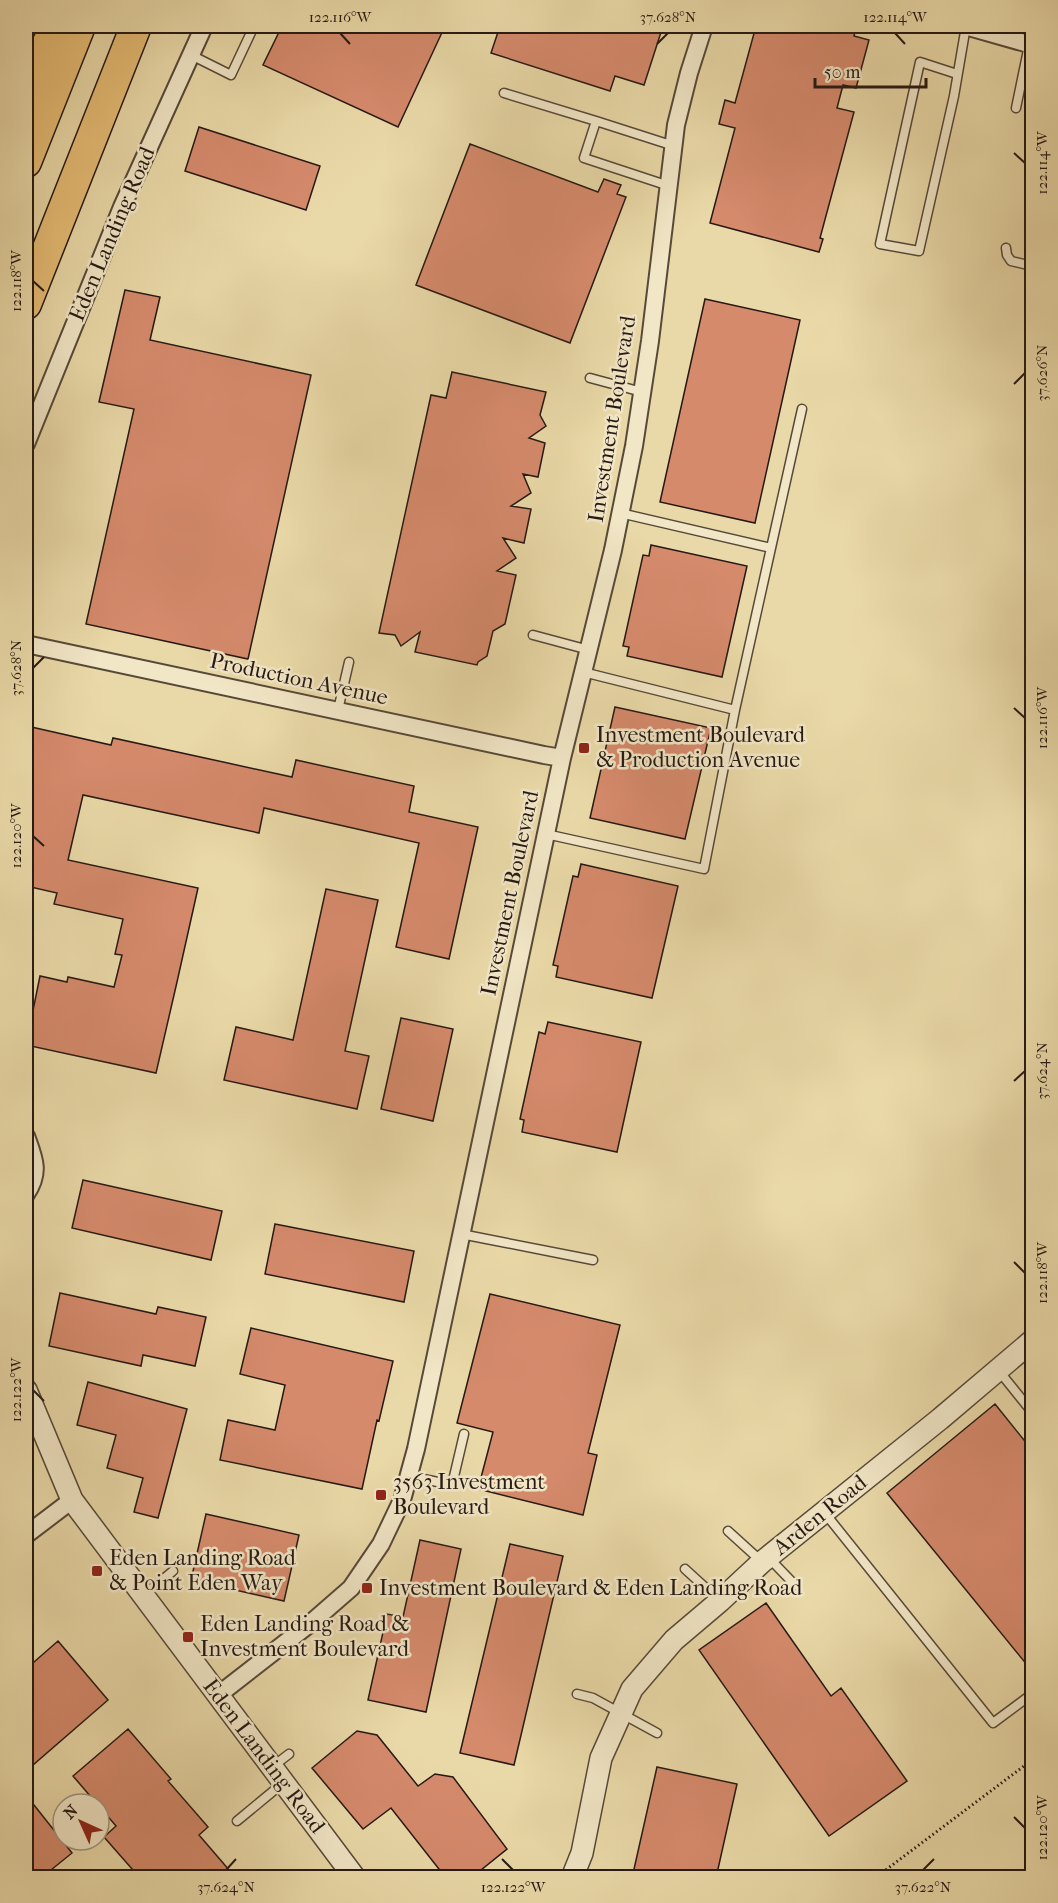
<svg xmlns="http://www.w3.org/2000/svg" width="1058" height="1903" font-family="'IM FELL French Canon',serif">
<style>
.building{fill:#d58a6c;stroke:#261914;stroke-width:1.5}
.lines{fill:none;stroke-linecap:round;stroke-linejoin:round}
.service-casing{stroke:#574939;stroke-width:11}
.minor-casing{stroke:#574939;stroke-width:20}
.tertiary-casing{stroke:#574939;stroke-width:24}
.motorway-casing{stroke:#261914;stroke-width:33}
.path{stroke:#261914;stroke-width:3;stroke-dasharray:1.5 3;stroke-linecap:butt}
.service{stroke:#f1e6c6;stroke-width:8}
.minor{stroke:#f1e6c6;stroke-width:16}
.tertiary{stroke:#f1e6c6;stroke-width:21}
.motorway{stroke:#e5bc74;stroke-width:30}
.ticks{fill:none;stroke:#261914;stroke-width:2}
.poi-dot{fill:#8f2418;stroke:#f1e6c6;stroke-width:2}
.labels{text-anchor:middle;dominant-baseline:central;stroke-width:5;stroke-linejoin:round;paint-order:stroke}
.street-label{font-size:22px;fill:#261914;stroke:#f1e6c6}
.poi-label{font-size:22px;fill:#261914;stroke:#f1e6c6;text-anchor:start}
.neatline{fill:none;stroke:#261914;stroke-width:2}
.ticks-label{font-size:15px;text-anchor:middle;fill:#261914}
</style>
<rect width="100%" height="100%" fill="#ead9a8"/>
<filter id="stains"><feTurbulence type="fractalNoise" baseFrequency=".00333" numOctaves="4"/><feColorMatrix values="0 0 0 0 .2 0 0 0 0 .09 0 0 0 0 .02 0 0 0 .5 -.17"/></filter>
<radialGradient id="worn" r=".72"><stop offset=".6" stop-color="#630" stop-opacity="0"/><stop offset="1" stop-color="#630" stop-opacity=".3"/></radialGradient>
<path class="building" d="M282,26H445L398,127L263,65Z
M500,26H663L644,85L615,76L610,91L491,53Z
M756,26H849L856,28L854,36L869,40L856,88L843,85L837,108L854,112L820,238L823,239L819,252L710,223L735,128L719,124L725,100L735,103Z
M199,127L320,166L306,210L185,171Z
M470,144L598,192L604,179L621,185L617,194L626,197L570,343L416,285Z
M125,290L160,297L150,340L311,375L248,659L86,624L134,409L99,402Z
M705,299L800,320L755,523L660,502Z
M452,372L546,392L540,415L546,426L529,438L545,443L538,477L523,474L531,493L511,506L531,509L524,543L503,538L516,558L497,571L516,575L505,624L493,631L487,656L478,662L477,665L415,652L420,632L401,646L395,635L379,633L431,395L446,398Z
M651,545L747,566L722,677L627,656L629,647L623,646L643,555L649,556Z
M615,707L711,728L685,839L590,818Z
M27,726L111,745L113,738L292,777L296,760L414,786L409,812L478,827L449,959L396,947L419,843L264,808L259,833L83,795L68,860L198,888L177,982L156,1073L26,1045L40,976L67,982L68,977L114,987L122,955L115,954L123,919L54,904L57,893L26,886V734Z
M581,864L678,886L652,998L556,977L558,966L553,965L573,876L578,877Z
M326,889L378,900L345,1051L369,1056L357,1109L224,1080L236,1027L293,1040Z
M401,1018L453,1029L433,1121L381,1109Z
M548,1022L641,1042L617,1152L522,1132L524,1120L520,1119L539,1032L545,1034Z
M83,1180L222,1211L211,1260L72,1228Z
M275,1224L414,1251L404,1302L265,1274Z
M60,1293L156,1314L158,1307L206,1317L195,1366L143,1355L141,1366L49,1346Z
M490,1294L620,1325L588,1453L597,1455L583,1515L478,1489L493,1432L457,1423Z
M251,1328L393,1361L379,1421L377,1420L362,1489L220,1460L228,1420L275,1430L285,1385L240,1374Z
M88,1382L187,1409L158,1518L134,1512L143,1478L107,1468L116,1435L77,1425Z
M995,1404L1032,1450V1671L887,1493Z
M206,1514L299,1535L284,1601L191,1580Z
M420,1540L461,1549L426,1712L368,1700L387,1614L403,1617Z
M510,1544L563,1556L514,1765L460,1753Z
M766,1603L831,1696L841,1688L907,1781L829,1836L699,1650Z
M58,1641L108,1700L26,1771V1669Z
M128,1729L171,1779L168,1781L208,1827L199,1835L236,1878H140L104,1837L116,1826L99,1806V1804H97L73,1776Z
M357,1731L377,1735L418,1786L435,1774L453,1777L507,1849L471,1878H446L391,1808L363,1829L312,1768Z
M657,1767L737,1784L716,1878H632Z
M34,1805L72,1853L41,1878H26V1811Z"/>
<g class="lines">
<defs>
<path id="service" d="M191,55L231,75L254,26
M957,74L920,62L880,244L919,251L954,96L966,26
M504,93L596,121
M1016,108L1029,45
M669,186L584,158L596,121L674,146
M1006,248L1007,255L1011,261L1032,266
M590,378L642,392
M620,513L771,548L802,409
M533,635L589,650
M583,672L735,710L771,548
M338,710L349,662
M546,834L704,869L735,710
M461,1234L593,1260
M999,1371L1032,1412
M409,1476L452,1485L464,1434
M824,1512L993,1723L1032,1694
M728,1531L761,1561
M768,1557L795,1585
M685,1569L720,1601
M143,1596L173,1571
M577,1694L593,1698L657,1733
M272,1767L289,1754
M237,1821L283,1783"/>
<path id="minor" d="M965,26L1032,45
M26,444L122,207L204,26
M26,644L544,755L562,758
M26,1136C34,1158 41,1172 26,1194
M26,1535L72,1500
M217,1696L312,1622L351,1588L381,1544L402,1500L416,1449L562,758L613,550L634,446L650,341L676,125L689,73L704,26"/>
<path id="tertiary" d="M26,1390L72,1500L355,1878
M572,1878L582,1853L601,1758L632,1689L674,1640L720,1601L762,1562L940,1419L1032,1341"/>
<path id="motorway" d="M26,89L56,26
M26,162L80,26
M26,304L136,26"/>
</defs>
<use href="#service" class="service-casing"/>
<use href="#minor" class="minor-casing"/>
<use href="#tertiary" class="tertiary-casing"/>
<use href="#motorway" class="motorway-casing"/>
<path class="path" d="M875,1878L1032,1760"/>
<use href="#service" class="service"/>
<use href="#minor" class="minor"/>
<use href="#tertiary" class="tertiary"/>
<use href="#motorway" class="motorway"/>
</g>
<path class="ticks" d="M340,33L350,44M895,33L905,44M657,44L668,33M1014,153L1025,163M33,281L44,291M1014,384L1025,373M33,668L44,657M1014,708L1025,718M33,836L44,846M1014,1081L1025,1071M1014,1262L1025,1273M33,1390L44,1401M1014,1817L1025,1828M502,1859L513,1870M226,1870L236,1859M923,1870L934,1859"/>
<g class="poi-dot">
<rect x="578" y="742" width="12" height="12" rx="3"/>
<rect x="375" y="1489" width="12" height="12" rx="3"/>
<rect x="91" y="1565" width="12" height="12" rx="3"/>
<rect x="361" y="1582" width="12" height="12" rx="3"/>
<rect x="182" y="1631" width="12" height="12" rx="3"/>
</g>
<g class="labels">
<g class="street-label">
<text transform="translate(112 234) rotate(-67)">Eden Landing Road</text>
<text transform="translate(612 419) rotate(-81)">Investment Boulevard</text>
<text transform="translate(299 679) rotate(12)">Production Avenue</text>
<text transform="translate(510 893) rotate(-78)">Investment Boulevard</text>
<text transform="translate(820 1515) rotate(-39)">Arden Road</text>
<text transform="translate(264 1756) rotate(53)">Eden Landing Road</text>
</g>
<g class="poi-label">
<text x="596" y="735">Investment Boulevard<tspan x="596" dy="25">&amp; Production Avenue</tspan></text>
<text x="393" y="1482">3563 Investment<tspan x="393" dy="25">Boulevard</tspan></text>
<text x="109" y="1558">Eden Landing Road<tspan x="109" dy="25">&amp; Point Eden Way</tspan></text>
<text x="379" y="1588">Investment Boulevard &amp; Eden Landing Road</text>
<text x="200" y="1624">Eden Landing Road &amp;<tspan x="200" dy="25">Investment Boulevard</tspan></text>
</g>
</g>
<rect width="1058" height="1903" fill="none" stroke="#ead9a8" stroke-width="66"/>
<g transform="translate(81 1822) rotate(315)"><circle r="28" fill="#f1e6c6" stroke="#a0947f" stroke-width="1.5"/>
<path d="M0-4.5L10 22L0 15L-10 22Z" fill="#8f2418"/>
<text y="-9" font-size="16" font-weight="bold" text-anchor="middle" fill="#261914">N</text>
</g>
<path d="M815 78v9h111v-9" fill="none" stroke="#261914" stroke-width="3"/>
<text x="824" y="78" font-size="18" fill="#261914" stroke="#f1e6c6" stroke-width="4.5" paint-order="stroke">50 m</text>
<rect x="33" y="33" width="992" height="1837" class="neatline"/>
<g class="ticks-label">
<text x="340" y="22">122.116°W</text>
<text x="668" y="22">37.628°N</text>
<text x="895" y="22">122.114°W</text>
<text transform="translate(1042 163) rotate(-90)" y="5">122.114°W</text>
<text transform="translate(16 281) rotate(-90)" y="5">122.118°W</text>
<text transform="translate(1042 373) rotate(-90)" y="5">37.626°N</text>
<text transform="translate(16 668) rotate(-90)" y="5">37.628°N</text>
<text transform="translate(1042 718) rotate(-90)" y="5">122.116°W</text>
<text transform="translate(16 836) rotate(-90)" y="5">122.120°W</text>
<text transform="translate(1042 1071) rotate(-90)" y="5">37.624°N</text>
<text transform="translate(1042 1273) rotate(-90)" y="5">122.118°W</text>
<text transform="translate(16 1390) rotate(-90)" y="5">122.122°W</text>
<text transform="translate(1042 1828) rotate(-90)" y="5">122.120°W</text>
<text x="226" y="1892">37.624°N</text>
<text x="513" y="1892">122.122°W</text>
<text x="923" y="1892">37.622°N</text>
</g>
<rect width="100%" height="100%" filter="url(#stains)"/>
<rect width="100%" height="100%" fill="url(#worn)"/>
</svg>
